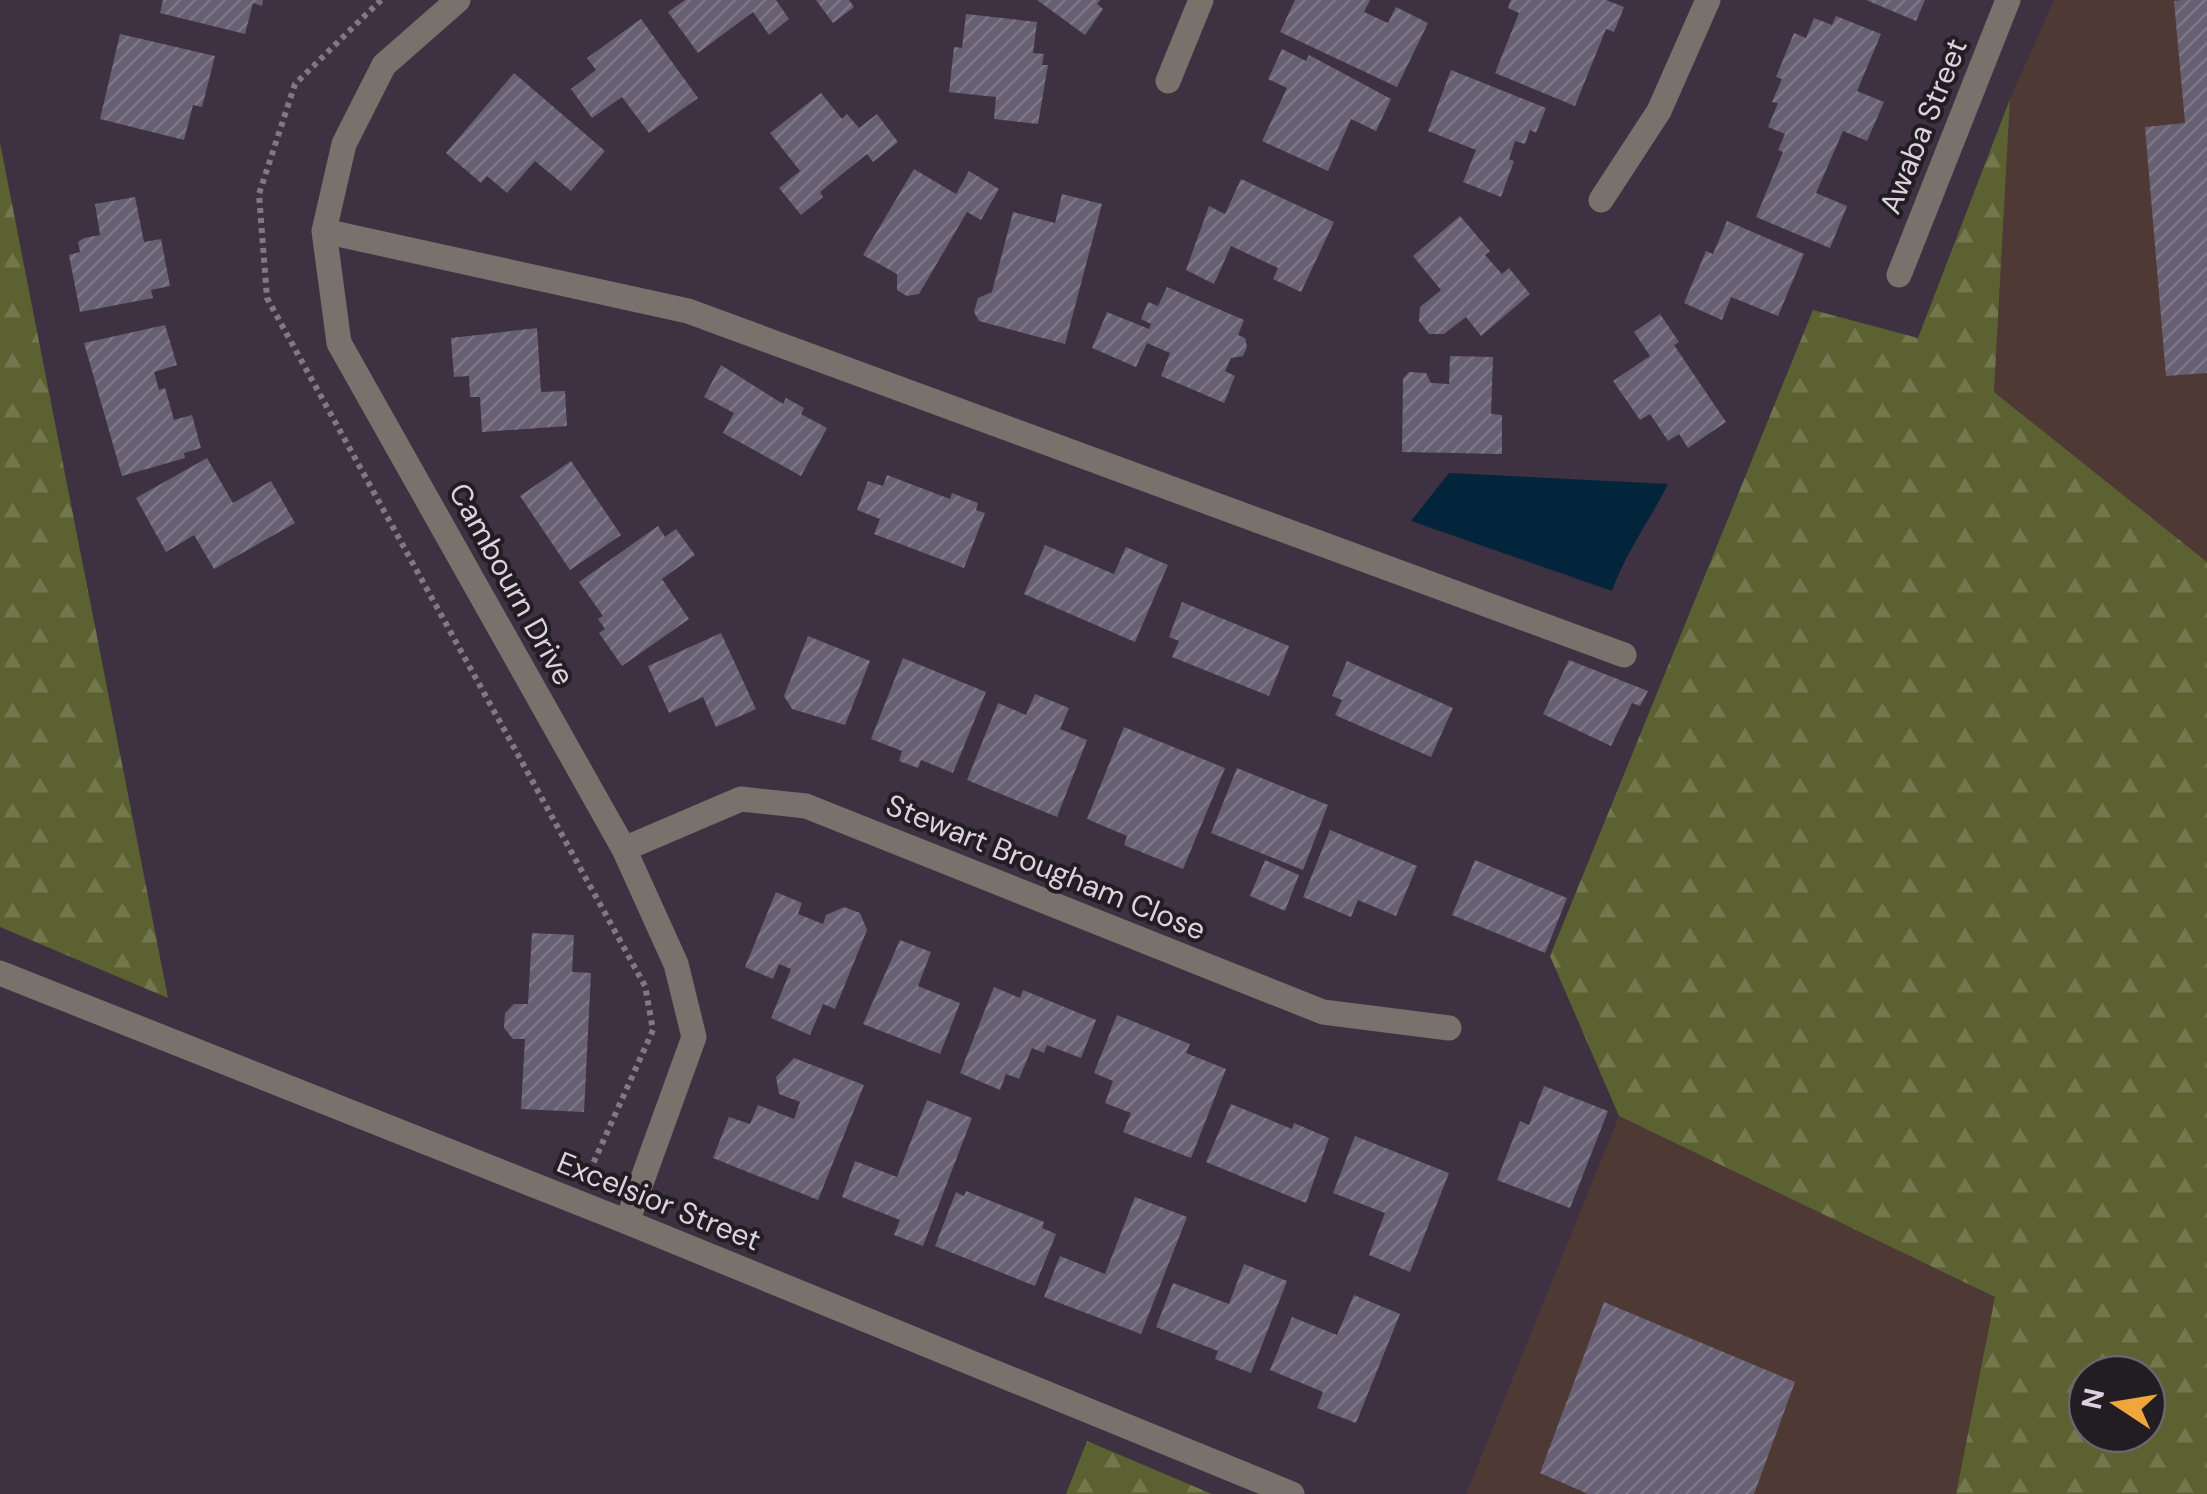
<svg xmlns="http://www.w3.org/2000/svg" width="2207" height="1494" font-family="'DM Sans',sans-serif">
<style>
.industrial{fill:#4e3935}
.forest{fill:url(#forest-firs);fill-rule:evenodd}
.water{fill:#02253c}
.building{fill:url(#building-hatch)}
.lines{fill:none;stroke-linecap:round;stroke-linejoin:round}
.path{stroke:#827885;stroke-width:6;stroke-dasharray:5 5;stroke-linecap:butt}
.minor{stroke:#79716b;stroke-width:25}
.labels{text-anchor:middle;dominant-baseline:central;stroke-width:8;stroke-linejoin:round;paint-order:stroke}
.street-label{font-size:30px;fill:#dad3dd;stroke:#221c23}
</style>
<defs>
<pattern id="forest-firs" width="22" height="20" patternUnits="userSpaceOnUse" patternTransform="scale(2.5)"><rect width="22" height="20" fill="#5b6130"/><path d="M5 1l3.5 6h-7zM16 11l3.5 6h-7z" fill="#72774e"/></pattern>
<pattern id="building-hatch" width="6" height="6" patternUnits="userSpaceOnUse" patternTransform="scale(2.5)"><rect width="6" height="6" fill="#676073"/><path d="M-1 1l2-2M0 6l6-6M5 7l2-2" fill="none" stroke="#7c7686"/></pattern>
</defs>
<rect width="100%" height="100%" fill="#3e3242"/>
<path class="industrial" d="M2054,0H2207V562L1994,392L2010,99Z
M1619,1116L1995,1297L1956,1494H1466Z"/>
<path class="forest" d="M2010,99L1994,392L2207,562V1494H1956L1995,1297L1619,1116L1550,956L1813,310L1918,338ZM2087,1374H2147V1434H2087Z
M0,143L168,998L0,927Z
M1087,1441L1212,1494H1066Z"/>
<path class="water" d="M1449,473L1668,484C1649,522 1626,552 1612,591L1411,521Z"/>
<path class="building" d="M163,0H263L262,6L253,3L245,34L160,13Z
M685,0H776L789,19L769,35L753,12L698,53L668,12Z
M816,0H849L854,7L833,23Z
M1037,0H1100L1097,4L1103,9L1085,35Z
M1295,0H1370L1364,12L1388,23L1396,7L1428,23L1397,87L1280,32Z
M1511,0H1606L1624,7L1614,32L1606,29L1575,106L1495,73L1519,13L1508,8Z
M1866,0H1925L1916,21Z
M2182,0H2207V373L2166,376L2145,127L2185,123L2174,1Z
M966,14L1037,22L1033,53L1044,54L1042,65H1048L1038,124L994,119L996,97L949,92L954,47L962,48Z
M1836,16L1881,34L1857,91L1884,102L1867,141L1843,131L1816,193L1847,206L1830,248L1756,217L1783,152L1778,150L1785,134L1768,127L1778,103L1772,102L1782,79L1776,77L1794,33L1806,38L1814,18L1832,25Z
M641,19L698,98L649,133L622,97L592,118L571,89L596,70L587,58Z
M120,34L215,56L202,107L193,105L184,140L100,119Z
M1282,49L1306,61L1309,55L1391,99L1376,131L1351,119L1328,171L1262,141L1287,88L1268,79Z
M1451,70L1546,108L1536,133L1530,130L1525,144L1515,141L1509,159L1514,161L1501,197L1463,182L1476,150L1428,131Z
M514,73L605,151L571,191L535,161L507,193L487,176L481,183L446,153Z
M821,93L842,119L847,114L859,128L877,114L898,142L873,162L867,154L820,192L823,197L801,215L779,188L800,171L770,133Z
M914,169L956,194L969,171L999,189L981,220L967,212L919,294L907,296L897,290V274L863,255Z
M1241,179L1334,222L1301,292L1273,279L1278,268L1231,246L1214,284L1186,270L1209,206L1225,214Z
M1062,194L1102,204L1065,344L979,321L974,312L978,298L992,292L1013,212L1055,223Z
M135,197L144,242L161,239L170,286L151,290L153,298L80,312L69,255L80,252L78,242L84,238L100,235L95,204Z
M1460,216L1490,251L1485,255L1502,274L1509,268L1530,294L1481,336L1466,317L1444,334H1429L1419,321L1420,307L1441,290L1413,256Z
M1727,221L1804,254L1778,316L1731,297L1722,320L1684,303L1706,251L1713,254Z
M1167,287L1244,320L1238,335L1245,338L1247,347L1243,356L1231,358L1225,371L1235,376L1224,403L1161,376L1170,353L1147,343L1136,367L1092,348L1107,312L1149,329L1151,324L1141,319L1148,302L1158,306Z
M1660,314L1679,342L1674,345L1726,422L1688,448L1679,434L1668,441L1650,414L1640,420L1613,381L1650,356L1634,332Z
M165,325L177,365L154,372L159,390L165,388L174,420L192,415L201,448L184,453L185,458L122,476L84,343Z
M537,328L541,392L565,391L567,426L482,432L480,397H470L469,376L454,377L451,338Z
M1450,356L1493,357L1491,414L1502,415V454L1402,452L1403,379L1409,372L1426,373L1431,383L1449,384Z
M721,365L783,404L786,398L804,408L801,414L827,428L801,476L723,433L734,413L704,397Z
M207,458L233,503L271,481L295,523L214,569L194,535L166,552L136,498Z
M571,461L621,535L570,570L520,496Z
M887,475L950,499L952,493L978,503L976,510L985,513L964,568L874,534L880,519L857,510L868,481L883,486Z
M658,526L665,537L676,529L695,555L662,579L689,619L622,666L599,633L605,629L598,619L603,616L579,582Z
M1045,545L1114,574L1126,547L1168,565L1135,642L1024,594Z
M1182,602L1289,646L1269,696L1172,657L1179,641L1169,637Z
M721,633L756,709L716,727L703,697L669,713L648,666Z
M808,636L870,661L845,725L792,709L784,696Z
M903,658L986,692L953,773L921,760L918,768L899,761L902,751L871,739Z
M1569,660L1648,691L1640,706L1632,703L1611,746L1543,714Z
M1347,661L1453,708L1431,757L1335,715L1342,700L1332,696Z
M1035,694L1069,708L1060,729L1087,740L1057,817L967,780L998,703L1026,715Z
M1124,727L1225,768L1183,869L1124,845L1127,836L1087,819Z
M1237,768L1328,805L1303,870L1211,833Z
M1330,830L1417,866L1396,916L1358,900L1351,917L1303,897Z
M1265,860L1299,875L1285,911L1250,896Z
M1475,860L1567,898L1545,953L1452,915Z
M776,892L802,903L798,914L823,924L826,915L844,907L860,913L867,930L835,1009L823,1004L810,1035L771,1018L791,969L779,964L773,979L745,967Z
M532,933L574,935L572,972L591,973L584,1112L521,1109L525,1039H513L504,1028L505,1013L514,1004H528Z
M900,940L931,952L918,986L960,1003L940,1054L863,1024Z
M994,987L1020,998L1023,990L1096,1020L1081,1058L1047,1045L1044,1053L1032,1048L1019,1079L1006,1074L1000,1090L960,1073Z
M1117,1015L1190,1044L1186,1053L1226,1069L1191,1158L1123,1132L1131,1113L1105,1103L1113,1081L1094,1073Z
M794,1058L864,1085L818,1200L713,1158L729,1117L750,1124L758,1105L794,1119L800,1102L779,1094L776,1077Z
M1544,1086L1608,1111L1570,1208L1497,1180L1520,1121L1529,1125Z
M927,1100L972,1118L923,1246L894,1235L900,1220L842,1197L855,1161L897,1177Z
M1231,1104L1292,1129L1294,1123L1329,1138L1306,1203L1206,1162Z
M1355,1136L1449,1173L1410,1272L1369,1255L1385,1213L1333,1193Z
M966,1191L1044,1222L1042,1228L1056,1234L1035,1286L935,1246L956,1192L964,1196Z
M1135,1197L1187,1217L1141,1334L1044,1297L1060,1256L1105,1274Z
M1244,1264L1287,1281L1251,1373L1215,1359L1218,1351L1156,1327L1173,1283L1229,1304Z
M1354,1295L1400,1314L1356,1423L1317,1408L1323,1392L1270,1370L1292,1317L1337,1335Z
M1604,1302L1795,1382L1754,1494H1588L1540,1473Z"/>
<g class="lines">
<path class="path" d="M381,0L295,84L259,194L267,298L645,986L653,1030L588,1175"/>
<path class="minor" d="M458,0L384,65L344,144L324,231L339,343L624,849L676,964L694,1037L627,1222
M1168,81L1201,0
M1601,200L1659,111L1708,0
M324,231L688,311L1624,655
M1899,275L2008,0
M624,849L741,799L806,806L1323,1012L1449,1028
M0,973L627,1222L1292,1494"/>
</g>
<g class="labels">
<g class="street-label">
<text transform="translate(1923 126) rotate(-68)">Awaba Street</text>
<text transform="translate(512 584) rotate(61)">Cambourn Drive</text>
<text transform="translate(1046 867) rotate(22)">Stewart Brougham Close</text>
<text transform="translate(659 1201) rotate(22)">Excelsior Street</text>
</g>
</g>
<g transform="translate(2117 1404) rotate(282)"><circle r="48" fill="#221c23" stroke="#6c656d" stroke-width="2.5"/>
<path d="M0-8L18 38L0 25L-18 38Z" fill="#efa73d"/>
<text y="-15" font-size="28" font-weight="bold" text-anchor="middle" fill="#dad3dd">N</text>
</g>
</svg>
